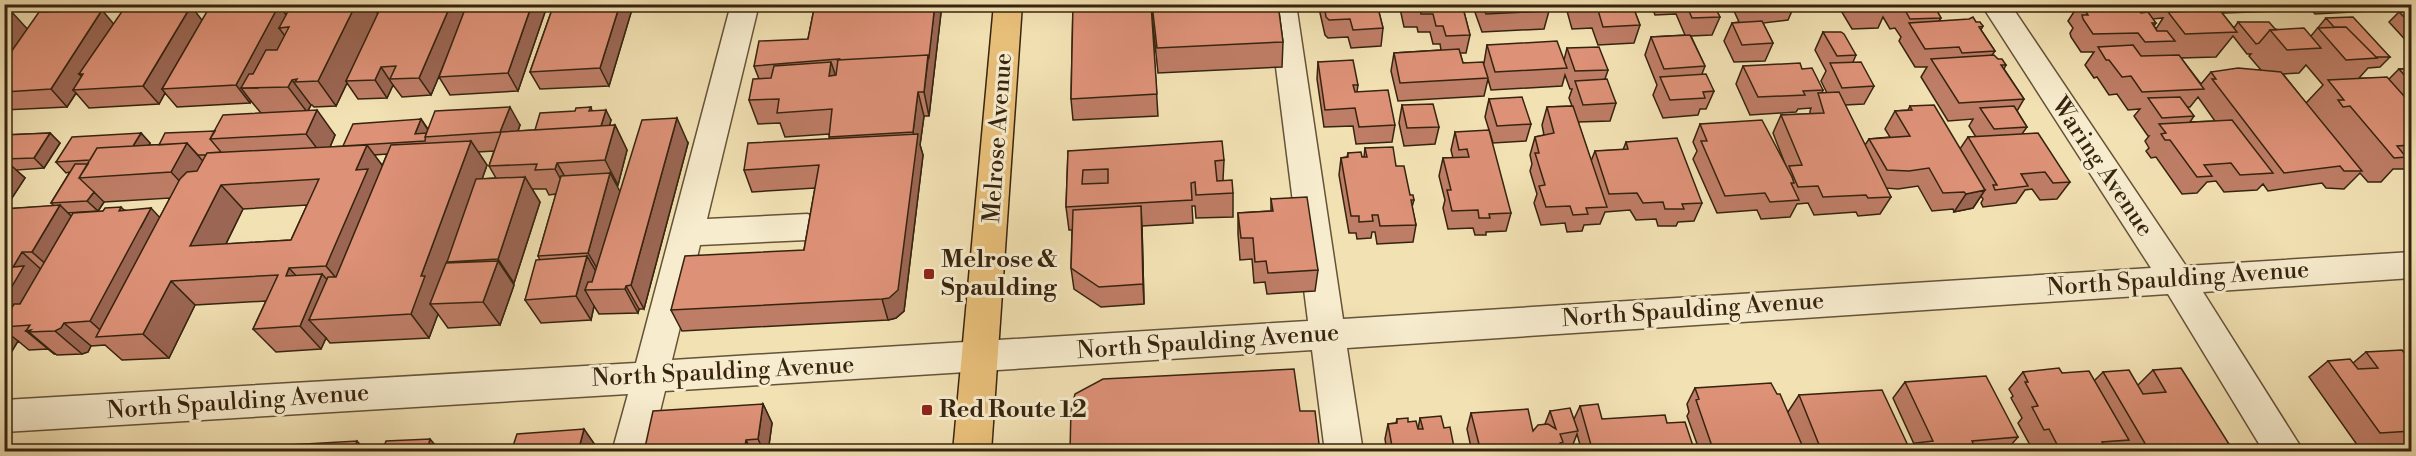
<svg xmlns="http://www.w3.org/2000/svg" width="2416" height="456" font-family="'Libre Bodoni',serif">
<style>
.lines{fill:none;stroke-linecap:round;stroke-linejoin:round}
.minor-casing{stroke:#655338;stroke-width:3}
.major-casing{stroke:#36240f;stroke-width:3}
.minor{fill:#f7ecce;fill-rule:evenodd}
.major{fill:#e9c07a;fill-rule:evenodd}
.wall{fill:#be7d66;stroke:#36240f;stroke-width:1.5;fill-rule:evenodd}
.shaded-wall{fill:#9b6653;stroke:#36240f;stroke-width:1.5}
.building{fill:#dd9177;stroke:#36240f;stroke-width:1.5;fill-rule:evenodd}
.poi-dot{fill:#8f2418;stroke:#f7ecce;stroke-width:2}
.labels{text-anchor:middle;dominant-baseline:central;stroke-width:6;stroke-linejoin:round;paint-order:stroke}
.street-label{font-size:24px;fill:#36240f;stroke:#f7ecce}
.poi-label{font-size:24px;font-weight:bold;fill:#36240f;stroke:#f7ecce;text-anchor:start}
</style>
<rect width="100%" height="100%" fill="#f2e1b3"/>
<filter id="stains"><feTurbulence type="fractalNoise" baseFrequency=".00333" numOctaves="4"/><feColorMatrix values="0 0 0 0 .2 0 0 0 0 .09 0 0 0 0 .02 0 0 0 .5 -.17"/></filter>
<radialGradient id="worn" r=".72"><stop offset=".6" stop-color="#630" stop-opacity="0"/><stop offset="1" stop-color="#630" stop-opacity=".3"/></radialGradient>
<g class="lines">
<defs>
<path id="minor" d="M731,4H759L707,219L807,214L819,218L823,227L819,236L807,240L700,245L672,360L1308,321L1268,4H1296L1343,319L2151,268L1981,4H2010L2186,266L2412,252V278L2203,292L2304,452H2264L2168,294L1347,348L1363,452H1325L1312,350L665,391L650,452H612L628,394L4,432V400L636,363Z"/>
<path id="major" d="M994,4H1022L991,452H953Z"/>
</defs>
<use href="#minor" class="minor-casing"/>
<use href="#major" class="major-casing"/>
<use href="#minor" class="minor"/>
<use href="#major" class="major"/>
</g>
<path class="wall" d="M554,4H633V6L609,86L540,89L530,72Z
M815,4H942L929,116H924L920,145L923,155L904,311L896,318L888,320L682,331L671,310L804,250L815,188L752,192L744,170L830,139L829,134L785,137L780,123L758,124L749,100L759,79L754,66L808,39Z
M1073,4H1278L1283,42L1282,67L1158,73L1151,5L1158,116L1073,120L1071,99Z
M1318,4H1377L1383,28L1381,46L1351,48L1348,37L1328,38L1325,35Z
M1399,4H1462L1470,35L1466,53H1460L1463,63H1484L1487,45L1564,60L1567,48L1608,70L1605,79L1616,103L1610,121L1578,122L1591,161L1595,151L1623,150L1626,142L1702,203L1694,221L1678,222L1676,226H1658L1656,219L1636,220L1630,210L1605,212L1600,224L1584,225L1582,231L1567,232L1565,223L1541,225L1534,203L1537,194L1530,171L1532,164L1530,155L1535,137L1544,135L1542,125L1547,107L1572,106L1569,98L1572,89H1570L1565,75L1562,86L1491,90L1488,79L1484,96L1398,101L1391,71L1394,53L1441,50L1440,44H1433L1430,32H1418L1417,27H1404Z
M1472,4H1547L1549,11L1544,29L1482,32Z
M1557,4H1632L1640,25L1634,43L1598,45L1592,28L1572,29L1567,11H1559Z
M1651,4H1713L1720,17L1712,35L1691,36L1705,66L1702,74L1714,91L1706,109H1700L1698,115L1663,118L1653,95L1657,85L1645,55L1651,37L1685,35L1676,14L1655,15Z
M1733,4H1795L1788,20L1763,23L1773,43L1765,61L1734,62L1724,41L1732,23L1739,22L1734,11L1735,8Z
M1837,4H1884L1885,6V4H1933L1941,18L1939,21L1976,22L1983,26L1981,30L1995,51L1992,55L2006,65L2004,69L2024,99L2017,111L2027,127L2022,134L2070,182L2057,199L2040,200L2032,189L2025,190L2016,203L1983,207L1981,203L1983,199L1981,196L1973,208L1954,212L1953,209L1932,211L1918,186L1898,189L1886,188L1891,197L1880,214L1858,216L1856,212L1814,215L1808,203L1797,204L1790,217L1761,219L1757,210L1717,213L1693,159L1697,151L1693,142L1700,124L1787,169L1773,133L1781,115L1810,114V111L1811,108L1798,109L1796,112L1750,115L1736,84L1743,66L1802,69L1823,90L1822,93H1827L1821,81L1826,71L1815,50L1823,32L1856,55L1853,62L1874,86L1864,104L1845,105L1865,145L1869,139L1890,137L1885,129L1895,111L1908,110L1910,106L1960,149L1968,137H1976L1969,126L1973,119L1948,121L1921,77L1927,67H1915L1899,41L1901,37L1895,28L1890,29L1883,17L1878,28L1852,29Z
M2079,4H2135L2141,13L2142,12L2136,4H2285L2280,11L2224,13L2218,5L2217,7L2234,28L2238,22L2311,36L2326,18L2390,57L2380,67L2368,68L2359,78L2389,79L2399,69H2412V175L2406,169H2393L2381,182H2368L2360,173L2344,189L2326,188L2322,183L2268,191L2263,184L2257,190L2224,192L2216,181L2207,182L2197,193L2182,194L2156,157L2151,158L2146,151L2149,148L2145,141L2149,136H2148L2134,116L2140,109L2128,110L2117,94L2109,95L2097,77L2094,78L2085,65L2094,52H2081L2071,37L2070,33L2073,28L2068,21ZM2163,18L2156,29L2154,26L2156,23L2152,19ZM2233,36L2247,54H2251L2249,56L2261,70L2211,72L2201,84L2181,58L2216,57ZM2306,65L2323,85L2306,103L2283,74L2299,73ZM2198,97L2215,121L2190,122L2194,116L2187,107H2190Z
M2307,4H2378L2371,11L2315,14Z
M2391,4H2412V6L2393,7Z
M279,5L286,15L376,11L465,10L545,12L518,91L450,95L439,77L447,57L431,95L402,97L393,85L387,98L358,99L347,83L336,106L314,107L312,105H311L308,111L335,135L330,147L343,146L421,119L428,129L520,125L518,131L535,130L575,111L591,107L592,111L611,120L609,126L615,125L627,150L618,185H616L620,192L688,143L644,309H639L638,313L599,314L594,306L591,320L541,323L525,300L540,260L538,256L556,194L549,195L546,189H532L540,202L514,283H512L514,285L500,325L448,328L438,314L429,338L330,343L326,338L321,349L276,352L253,329L266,301L195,305L169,358L122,360L105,345L91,346L88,352L82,354L57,355L48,349L29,350L18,341L12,351L4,352V209L54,206L51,203L70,172L66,173L56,162L141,133L150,143L149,145H159L215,131L261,113L251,101L250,103L177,107L165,93L159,104L89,108L76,93L67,107L4,110V9L27,29L113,24L202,21ZM494,151L489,166L496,178L482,179L487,165L478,152ZM387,154L382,166L374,155ZM170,198L160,217L124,210L103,211L71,216L68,213L98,211L104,202ZM307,205L291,240L226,244L243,209Z
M2399,12H2412V49L2410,47L2411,46L2389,22Z
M1318,62L1358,85L1357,92L1395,125L1392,142L1356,144L1353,126L1324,127L1317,79Z
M1489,99L1531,124L1526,141L1493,143L1485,117Z
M1402,105L1439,127L1435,144L1404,146L1399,123Z
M1455,132L1511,213L1506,231L1486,232V235H1475L1473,228L1448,229L1443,208L1445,200L1439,176L1443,158H1453L1451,150Z
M50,133L60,143L44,168L16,170L25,178L10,201H4V135Z
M1365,148L1396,166L1410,195L1414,200L1412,207L1416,225L1413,242L1377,244L1375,232H1372L1371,238L1357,239L1356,233H1349L1339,175L1341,158L1347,157L1348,153L1362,157H1364Z
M1068,151L1224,160L1223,180L1233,193V217L1196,218L1195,206H1192L1193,223L1142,226L1144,304L1101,307L1074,289L1071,268L1072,230H1069L1066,207Z
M1271,199L1318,270L1315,291L1267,294L1265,282L1254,283L1252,259L1240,260L1238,234V213L1271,211Z
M2366,352L2412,363V445L2360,449L2309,377L2328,361L2353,363Z
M2153,370L2234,452H2124L2121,447L2117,452H2038L2034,445H2030L2018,423L2022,418L2011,398L2013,396L2009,389L2023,372L2062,373L2094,381L2103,372L2138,385Z
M1905,382L2018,437L2005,452H1700L1687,416L1689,412L1687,404L1695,388L1788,412L1799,395L1910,450L1914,444L1893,398Z
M763,404L772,423L768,452H644Z
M1580,406L1602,419L1667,423L1695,452H1582L1577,434L1572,447L1561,448L1562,452H1472L1467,429L1471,413L1533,431L1545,424L1550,411L1574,419Z
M1420,418L1444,428L1455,452H1387L1385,439L1388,424L1396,423L1397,419L1408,422L1418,429Z"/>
<path class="shaded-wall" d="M356,4H372L379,16L346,81L347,83L336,106L318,81Z
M451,4H462L466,12L431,95L419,78Z
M532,4H541L545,12L518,91L508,73Z
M620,4H633V6L609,86L600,68Z
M935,4H942L929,116L924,92Z
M279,5L292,23L279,28L285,36L258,88H241L251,101L250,103L236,85Z
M191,6L205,24L162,89L165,93L159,104L143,86Z
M9,9L32,34L4,74V15Z
M102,10L117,28L83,74H79L85,80L73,90L76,93L67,107L51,89Z
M831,62L839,86L829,76Z
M381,67L393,85L387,98L375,80Z
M292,80L311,105L307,112L288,87Z
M918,92L924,116L920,145L923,155L904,311L896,318L888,320L882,299L916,145L913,132Z
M510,107L520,125L511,150L500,132Z
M317,110L335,135L325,159L306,134Z
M606,110L611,120L605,144L599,133Z
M677,118L688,143L644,309L631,285Z
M421,119L428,130L423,141L415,134Z
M615,125L627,150L618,185L605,160Z
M50,133L60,143L44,168L34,158Z
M141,133L150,143L135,169L126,158Z
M471,141L487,165L453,261L447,262L451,267L430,304L438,314L429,338L411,314L421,276Z
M187,143L209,168L194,197L171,172Z
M367,145L385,169L346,290L326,266L356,170Z
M4,159L25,178L10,201L4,196Z
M557,163L571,187L569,194L555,169Z
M610,173L623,197L602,277L588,253Z
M525,177L540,202L514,283L498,259Z
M221,185L243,209L213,270L190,246Z
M1985,190L1973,208L1954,212L1966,194Z
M94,192L104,202L98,211L87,201Z
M60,205L82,227L56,273L32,252Z
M1141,206L1142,227L1144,304L1143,284Z
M121,207L141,227L151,208L174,233L107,336L90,321L119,211Z
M22,252L45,273L4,327V300L13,267Z
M587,256L601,280L585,290L594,306L591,320L576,296Z
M498,261L514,285L500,325L483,302Z
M289,268L310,291L286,276Z
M322,274L343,297L309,320L326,338L321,349L300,326Z
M171,281L195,305L169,358L143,334Z
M626,286L639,309L638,313L625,289Z
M64,323L91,346L88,352L82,354L55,331Z
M4,330L18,341L12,351L4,345Z
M31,330L29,332L55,354H54L26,331Z
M763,404L772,423L768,452H764L758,439Z
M584,429L600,452H578Z
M430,439L441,452H436L429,443Z
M746,440L752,452H744Z
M357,441L367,452H353Z"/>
<path class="building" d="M292,4H356L318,81L295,82L297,79L292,80L288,87L241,88L249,74H253L266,50H277L289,27L279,28Z
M379,4H451L419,78L390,79L396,66L381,67L375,80L346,81L379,11H376Z
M467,4H532L508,73L439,77Z
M554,4H620L600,68L530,72Z
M815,4H935L929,57L928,55L838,60L839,59L754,66L759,41L808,39Z
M1073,4H1151L1157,94L1071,99Z
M1152,4H1278L1283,42L1157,48Z
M1324,4H1377L1383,28L1353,30L1350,19L1329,20L1326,17Z
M1406,4H1462L1470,35L1446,36L1443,26H1436L1433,14H1421L1420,9H1407Z
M1482,4H1547L1549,11L1486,14Z
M1575,4H1632L1640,25L1603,27L1598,10L1578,11Z
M1686,4H1713L1720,17L1692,18Z
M1747,4H1772L1748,7Z
M1857,4H1884L1887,10L1861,11Z
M1896,4H1933L1941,18L1910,19L1905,10L1900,11Z
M2081,4H2135L2141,13L2148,12L2156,23H2152L2157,31H2167L2175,41L2145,42L2138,33L2093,34L2083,19L2082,15H2088Z
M2190,4H2215L2237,32L2185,34L2168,12L2195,11Z
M279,5L236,85L162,89L209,8Z
M191,6L143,86L73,90L83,74H79L123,10Z
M102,10L51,89L4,92V62L39,12Z
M2399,12H2412V25Z
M1973,17L1976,22H1980L1983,26L1979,27L1995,51L1962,53L1959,47L1925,49L1909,23L1969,19Z
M2353,17L2390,57H2376L2346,27H2334L2326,18Z
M1762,21L1773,43L1742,45L1732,23Z
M2238,22H2269L2276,30H2270L2259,43L2256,44Z
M2346,27L2377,58L2346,60L2318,28Z
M2304,28L2321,48L2287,50L2270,30Z
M1823,32H1841L1844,34L1856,55L1837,56Z
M1690,35L1705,66L1664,69L1651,37Z
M1557,41L1567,68L1495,72L1487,45Z
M2133,45L2141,56L2179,55L2204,89L2142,92L2131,76L2122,77L2109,60H2106L2098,47Z
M1599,47L1608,70L1575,71L1567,48Z
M1459,49L1463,63L1483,62L1488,78L1400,83L1394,53Z
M928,55L924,92H918L913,132L829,137L832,109L777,113L779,99L749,100L753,79L771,78L774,66L831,62L829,76L836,75L838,60Z
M1994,55L1998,59H2002L2006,65H2001L2024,99L1959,103L1931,59Z
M1353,60L1358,85H1353L1355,92L1388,90L1395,125L1359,127L1355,108L1325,110L1318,62Z
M1861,62L1874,86L1842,88L1830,63Z
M1800,63L1802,69L1812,68L1823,90L1803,91L1805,95L1758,97L1743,66Z
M2238,68L2281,72L2362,171H2344L2340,166L2284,173L2212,79H2216L2211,72Z
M2399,69H2412V84Z
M1706,74L1714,91L1703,92L1705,98L1670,100L1660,77Z
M2387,77L2412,105V145L2397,146L2406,157L2394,158L2350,106L2343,107L2338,100H2344L2328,80Z
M1607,79L1616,103L1583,105L1575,81Z
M1839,92L1891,197L1868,198L1866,195L1823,197L1818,186L1798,187L1789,166L1802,165L1781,115L1824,113L1818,93Z
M1522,97L1531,124L1497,126L1489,99Z
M2180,97L2194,116L2162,118L2148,98Z
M1433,104L1439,127L1407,128L1402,105Z
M1934,105L1985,190L1966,194L1964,192L1943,193L1929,168L1909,171L1887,170L1869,139L1910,136L1895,111L1912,110L1910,106Z
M1573,106L1607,207L1586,208L1588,214L1573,215L1570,206L1546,207L1539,186L1545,185L1535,153H1539L1535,137L1554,133L1547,107Z
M2014,106L2027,127L1994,129L1980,108Z
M510,107L500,132L425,137L435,111Z
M591,107L589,111L606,110L601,126L535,130L540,113L575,111L576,108Z
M317,110L306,134L210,139L223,115Z
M677,118L631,285L626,286L625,289L585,290L588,282H592L642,120Z
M421,119L415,134L426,133L425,141L343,146L353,124Z
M1762,120L1792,177L1794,183H1791L1799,200L1770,202L1765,193L1725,196L1701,141H1707L1700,124Z
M2232,120L2273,173L2240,175L2231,163L2204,165L2212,176L2197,177L2170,140H2165L2161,134L2166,133L2159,124Z
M615,125L605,160L557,163L555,169L535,170L537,164L489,166L501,132Z
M1489,130L1511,213L1489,214L1490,218H1479L1478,210L1452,211L1447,190H1451L1443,158L1469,157L1467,149L1459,150L1455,132Z
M215,131L210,139L221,152L207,153L206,155H198L187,143L159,145L165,133Z
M50,133L34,158L4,159V135Z
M141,133L133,146L97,148L90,160L56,162L72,137Z
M2038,133L2070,182L2053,183L2045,172L2021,174L2028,186L1995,190L1993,185H1997L1968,137Z
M918,134L898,290L889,298L882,299L671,310L685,256L804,250L819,165L744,170L748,143Z
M1677,138L1702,203L1682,204L1684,209H1665L1663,202L1643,203L1637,193L1609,194L1595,151L1628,149L1626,142Z
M471,141L421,276H425L411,314L309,320L328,277H336L391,145Z
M1222,141L1224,160L1215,161L1217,181L1232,180L1233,193L1196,195L1195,182L1191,183L1192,200L1066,207L1068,151ZM1108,169V183L1082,184L1083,170Z
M187,143L171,172L79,178L97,148Z
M367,145L356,170L368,169L326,266L289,268L286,276L322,274L300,326L253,329L278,275L171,281L143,334L96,337L180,179L187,172L197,171L207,153ZM319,179L291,240L190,246L221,185Z
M1393,147L1396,166H1404L1410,195H1413L1414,200H1411L1416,225L1380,226L1378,215H1372L1373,221L1359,222V216H1351L1341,158L1348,157V153L1361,152L1362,157H1367L1365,148Z
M75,164H88L79,178L94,192L87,201L51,203Z
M610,173L588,253L538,256L561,176Z
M525,177L498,259L447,262L476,179Z
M1307,197L1318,270L1268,273L1266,261L1255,262L1253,238H1241L1238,213L1273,211L1271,199Z
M60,205L32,252H22L13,267L24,266L4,300V209Z
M1141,206L1143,284L1099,287L1071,268L1073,210Z
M121,207L119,211L151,208L90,321L64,323L61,328L55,331L29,332L31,330L26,331L30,325L4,327V321L14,304H20L73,213L103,211L105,208Z
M587,256L576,296L525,300L536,260Z
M498,261L483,302L430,304L446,263Z
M2402,350L2412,363V431L2380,433L2328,361L2350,359L2358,369L2378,368L2366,352Z
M2059,368L2062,373L2089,371L2129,440L2102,442L2107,452H2061L2049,429L2044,430L2032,407L2038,406L2025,382H2028L2023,372Z
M2181,368L2234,452H2204L2202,449L2167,452H2150L2103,372L2129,370L2143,394L2166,392L2153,370Z
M1294,369L1300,411H1315L1320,452H1070L1071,409L1075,394L1103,379Z
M1986,376L2018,437L1972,441L1977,452H1920L1915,443L1933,441L1905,382Z
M1771,383L1777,394H1780L1805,452H1714L1696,400L1699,399L1695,388Z
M1882,390L1911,452H1822L1799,395Z
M763,404L758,439L746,440L744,452H644L653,411Z
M1598,404L1602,419L1665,415L1667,423L1685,422L1695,452H1593L1580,406Z
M1570,408L1578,431L1560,434L1563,442L1560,443L1562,452H1481L1471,413L1528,409L1533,431L1538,425L1548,424L1556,429L1550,411Z
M1441,416L1444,428L1450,427L1455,452H1393L1388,424L1397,423V419L1408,418V422L1416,421L1418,429H1423L1420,418Z
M584,429L578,452H511L517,434Z
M430,439L429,443L437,451L470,449V452H382L386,441Z
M357,441L353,452H268L270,446Z"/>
<g class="poi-dot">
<rect x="923" y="268" width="12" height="12" rx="3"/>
<rect x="921" y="404" width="12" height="12" rx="3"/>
</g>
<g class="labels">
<g class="street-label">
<text transform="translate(998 138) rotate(-86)">Melrose Avenue</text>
<text transform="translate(2102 167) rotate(56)">Waring Avenue</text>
<text transform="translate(2178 279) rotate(-4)">North Spaulding Avenue</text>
<text transform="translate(1693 310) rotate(-4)">North Spaulding Avenue</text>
<text transform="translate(1208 342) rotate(-4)">North Spaulding Avenue</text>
<text transform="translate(723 372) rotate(-3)">North Spaulding Avenue</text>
<text transform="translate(238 402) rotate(-4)">North Spaulding Avenue</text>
</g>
<g class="poi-label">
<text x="941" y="260">Melrose &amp;<tspan x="941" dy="28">Spaulding</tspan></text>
<text x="939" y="410">Red Route 12</text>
</g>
</g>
<rect width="2416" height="456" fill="none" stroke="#f2e1b3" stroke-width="24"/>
<rect x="6" y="6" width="2404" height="444" fill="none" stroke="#36240f" stroke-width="3"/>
<rect x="12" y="12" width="2392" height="432" fill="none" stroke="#36240f" stroke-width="1.5"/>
<rect width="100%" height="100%" filter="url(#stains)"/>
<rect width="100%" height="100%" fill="url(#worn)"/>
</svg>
